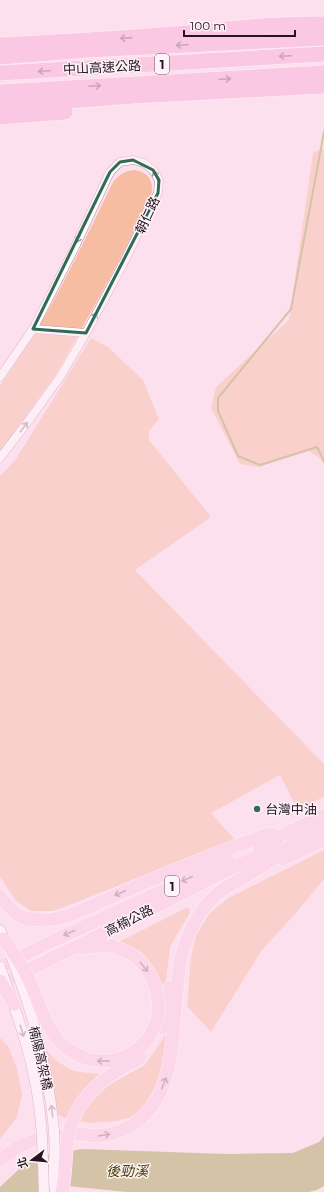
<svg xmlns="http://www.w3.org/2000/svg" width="324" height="1192" font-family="Montserrat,'Noto Sans TC',sans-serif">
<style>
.green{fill:#f6bda2}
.water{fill:#a4a050}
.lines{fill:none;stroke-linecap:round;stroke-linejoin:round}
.stream{stroke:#a4a050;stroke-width:2}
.minor-casing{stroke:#b5889f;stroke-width:9}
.tertiary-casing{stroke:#b5889f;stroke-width:11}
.primary-casing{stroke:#fff;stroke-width:14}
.motorway-casing{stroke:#fff;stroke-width:16}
.minor{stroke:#fff;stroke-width:8}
.tertiary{stroke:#fff;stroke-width:10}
.primary{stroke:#facde5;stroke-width:13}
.motorway{stroke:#f7acd4;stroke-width:15}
.tertiary-bridge-casing{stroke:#b5889f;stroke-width:11;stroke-linecap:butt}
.primary-bridge-casing{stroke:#fff;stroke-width:14;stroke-linecap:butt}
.tertiary-bridge{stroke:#fff;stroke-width:10}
.primary-bridge{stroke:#facde5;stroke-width:13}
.oneway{stroke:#8e6079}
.oneway2{stroke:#9d969a}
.oneway3{stroke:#9a7a8b}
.marked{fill:none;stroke:#306b55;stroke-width:3;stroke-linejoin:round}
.poi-dot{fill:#306b55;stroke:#fdf3f8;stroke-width:1.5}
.labels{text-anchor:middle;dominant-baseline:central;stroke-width:3;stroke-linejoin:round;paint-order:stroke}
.shield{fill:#fdf3f8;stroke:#66585f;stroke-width:1}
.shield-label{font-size:12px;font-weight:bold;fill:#25151e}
.street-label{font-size:13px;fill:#25151e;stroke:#fdf3f8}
.poi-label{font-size:13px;fill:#25151e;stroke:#fdf3f8;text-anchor:start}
.water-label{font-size:14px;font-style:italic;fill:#454200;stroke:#fdf3f8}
</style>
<rect width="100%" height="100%" fill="#fde0ee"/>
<path class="green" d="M324,148V465L320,458L308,451L259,467L240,464L211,408L216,387L289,320L313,153Z
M135,170C145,172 152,177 152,188C152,201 143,214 137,225C120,260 101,294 82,328L40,325C66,279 89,232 112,184C118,175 124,171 135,170Z
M35,333L77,337L54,377L0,452V386Z
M91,338L108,347L143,380L159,419L149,431V440L211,517L135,570L324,764V797L297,809L280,775L211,813L235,840L54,911H31L16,901L0,877V476L16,459Z
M324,850V879L296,913L262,950L211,1032L187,1006L191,957L196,935L209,914L227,899L244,890Z
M188,907L190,913L182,926L170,947L162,1013L158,986L118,944L121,941Z
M171,1027L159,1085L138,1115L117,1121L92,1123L77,1121L86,1106L101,1089L145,1065Z
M0,1038L8,1046L17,1068L22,1095L17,1117L0,1139Z
M44,1048L58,1062L74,1071L105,1075L67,1119L56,1114Z"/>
<path class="water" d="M324,1136V1186L317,1190L309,1192H127L67,1186L49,1185L38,1192H0V1187L32,1157L82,1149L227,1154L293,1153L319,1142Z"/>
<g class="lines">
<path class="stream" d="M324,132L291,309L218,398V411L238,456L260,465L317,447L324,461"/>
<defs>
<path id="minor" d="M33,329L86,333
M0,377L33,329L73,251L110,172L120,162L133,160L144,163L153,170L159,180L158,193L123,264L86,333L60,377L32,416L0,458"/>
<path id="tertiary" d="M0,930L4,939"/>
<path id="primary" d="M301,837L324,826
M259,846L324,815
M282,859L324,840
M0,896C14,915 22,921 46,920C69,919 101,901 123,892C151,880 179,868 208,857C229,849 249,840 271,834
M82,948L96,946H112
M0,967L57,939L228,861
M0,985L58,955L74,948L228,870L278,847
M162,1028L165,1020L169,988
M0,1160C7,1155 13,1150 20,1146C37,1138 58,1135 76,1134C84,1134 91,1136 98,1136C110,1135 122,1131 132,1125C171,1100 172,1051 175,1010C177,994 178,978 180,961C187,935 198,908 221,891C231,883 243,879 253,872C272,860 290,846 309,833"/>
<path id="motorway" d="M0,45C58,42 115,39 173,34C224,30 272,23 324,24
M0,57L88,50L324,38
M0,73L324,54
M0,92L324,73
M0,106L134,96L324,86
M0,117L65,112"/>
</defs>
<use href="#minor" class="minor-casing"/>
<use href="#tertiary" class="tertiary-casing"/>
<use href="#primary" class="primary-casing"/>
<use href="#motorway" class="motorway-casing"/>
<use href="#minor" class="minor"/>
<use href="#tertiary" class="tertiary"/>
<use href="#primary" class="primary"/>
<use href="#motorway" class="motorway"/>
<defs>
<path id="tertiary-bridge" d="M11,956C33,1013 49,1070 54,1131C56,1151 52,1172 55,1192
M0,967C19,1018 37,1070 41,1124C43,1147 43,1170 44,1192"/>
<path id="primary-bridge" d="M4,939C12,952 23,965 29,980C38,999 45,1027 60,1042C106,1089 181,1041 152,979C148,971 142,961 134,956C127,951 119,949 112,946
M0,981L14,1004
M62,1192C66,1176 65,1154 68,1137C74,1106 93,1086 118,1070C125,1066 133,1063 139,1058"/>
</defs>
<use href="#tertiary-bridge" class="tertiary-bridge-casing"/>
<use href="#primary-bridge" class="primary-bridge-casing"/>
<use href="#tertiary-bridge" class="tertiary-bridge"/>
<use href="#primary-bridge" class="primary-bridge"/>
</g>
<defs><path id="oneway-shaft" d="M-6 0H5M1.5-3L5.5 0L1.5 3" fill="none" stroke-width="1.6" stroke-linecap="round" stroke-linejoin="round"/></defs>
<g class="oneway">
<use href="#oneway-shaft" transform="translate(126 38) rotate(176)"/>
<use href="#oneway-shaft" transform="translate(182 45) rotate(177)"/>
<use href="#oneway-shaft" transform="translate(285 56) rotate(177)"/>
<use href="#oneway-shaft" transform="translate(44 71) rotate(177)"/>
<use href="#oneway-shaft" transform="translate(225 79) rotate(-3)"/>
<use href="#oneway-shaft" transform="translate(95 86) rotate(-3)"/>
</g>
<g class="oneway2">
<use href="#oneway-shaft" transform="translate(156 176) rotate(-112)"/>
<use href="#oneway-shaft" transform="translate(79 237) rotate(115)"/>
<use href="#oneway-shaft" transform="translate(94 318) rotate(-62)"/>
<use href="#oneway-shaft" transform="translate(24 427) rotate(-53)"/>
<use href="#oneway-shaft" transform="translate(22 1031) rotate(73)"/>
<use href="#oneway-shaft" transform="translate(52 1111) rotate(-97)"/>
</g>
<g class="oneway3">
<use href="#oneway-shaft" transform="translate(187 879) rotate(156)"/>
<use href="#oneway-shaft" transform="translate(120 893) rotate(157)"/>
<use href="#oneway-shaft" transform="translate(69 933) rotate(156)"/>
<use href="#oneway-shaft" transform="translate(144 967) rotate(51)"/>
<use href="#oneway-shaft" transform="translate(103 1061) rotate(179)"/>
<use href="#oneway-shaft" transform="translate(164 1083) rotate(-69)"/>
<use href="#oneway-shaft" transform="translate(104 1135) rotate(-9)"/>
</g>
<path d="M0 0H324V1192H0ZM133,160L153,170L159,180L158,193L86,333L33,329L110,172L120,162Z" fill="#fde0ee" fill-opacity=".55" fill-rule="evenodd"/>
<path class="marked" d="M133,160L153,170L159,180L158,193L86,333L33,329L110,172L120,162Z"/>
<circle class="poi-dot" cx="257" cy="809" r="4"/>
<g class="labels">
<g class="shield">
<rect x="155" y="54" width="14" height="20" rx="3"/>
<rect x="165" y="876" width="14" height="20" rx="3"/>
</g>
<g class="shield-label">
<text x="162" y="64">1</text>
<text x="172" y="886">1</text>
</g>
<g class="street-label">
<text transform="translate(102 67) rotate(-3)">中山高速公路</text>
<text transform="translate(147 215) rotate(-65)">朝仁路</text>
<text transform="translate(129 920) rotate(-27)">高楠公路</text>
<text transform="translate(41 1058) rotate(77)">楠陽高架橋</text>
</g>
<g class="poi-label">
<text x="265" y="809">台灣中油</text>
</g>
<g class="water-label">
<text x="127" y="1171">後勁溪</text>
</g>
</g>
<g transform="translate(32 1160) rotate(254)" stroke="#fdf3f8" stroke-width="3" paint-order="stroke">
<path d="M0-3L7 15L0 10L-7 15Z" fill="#25151e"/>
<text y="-6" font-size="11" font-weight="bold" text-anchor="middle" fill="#25151e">北</text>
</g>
<path d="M184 30v6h111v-6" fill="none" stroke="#25151e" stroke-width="2"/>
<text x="190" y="30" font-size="12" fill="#25151e" stroke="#fdf3f8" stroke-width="3" paint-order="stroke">100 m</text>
</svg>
